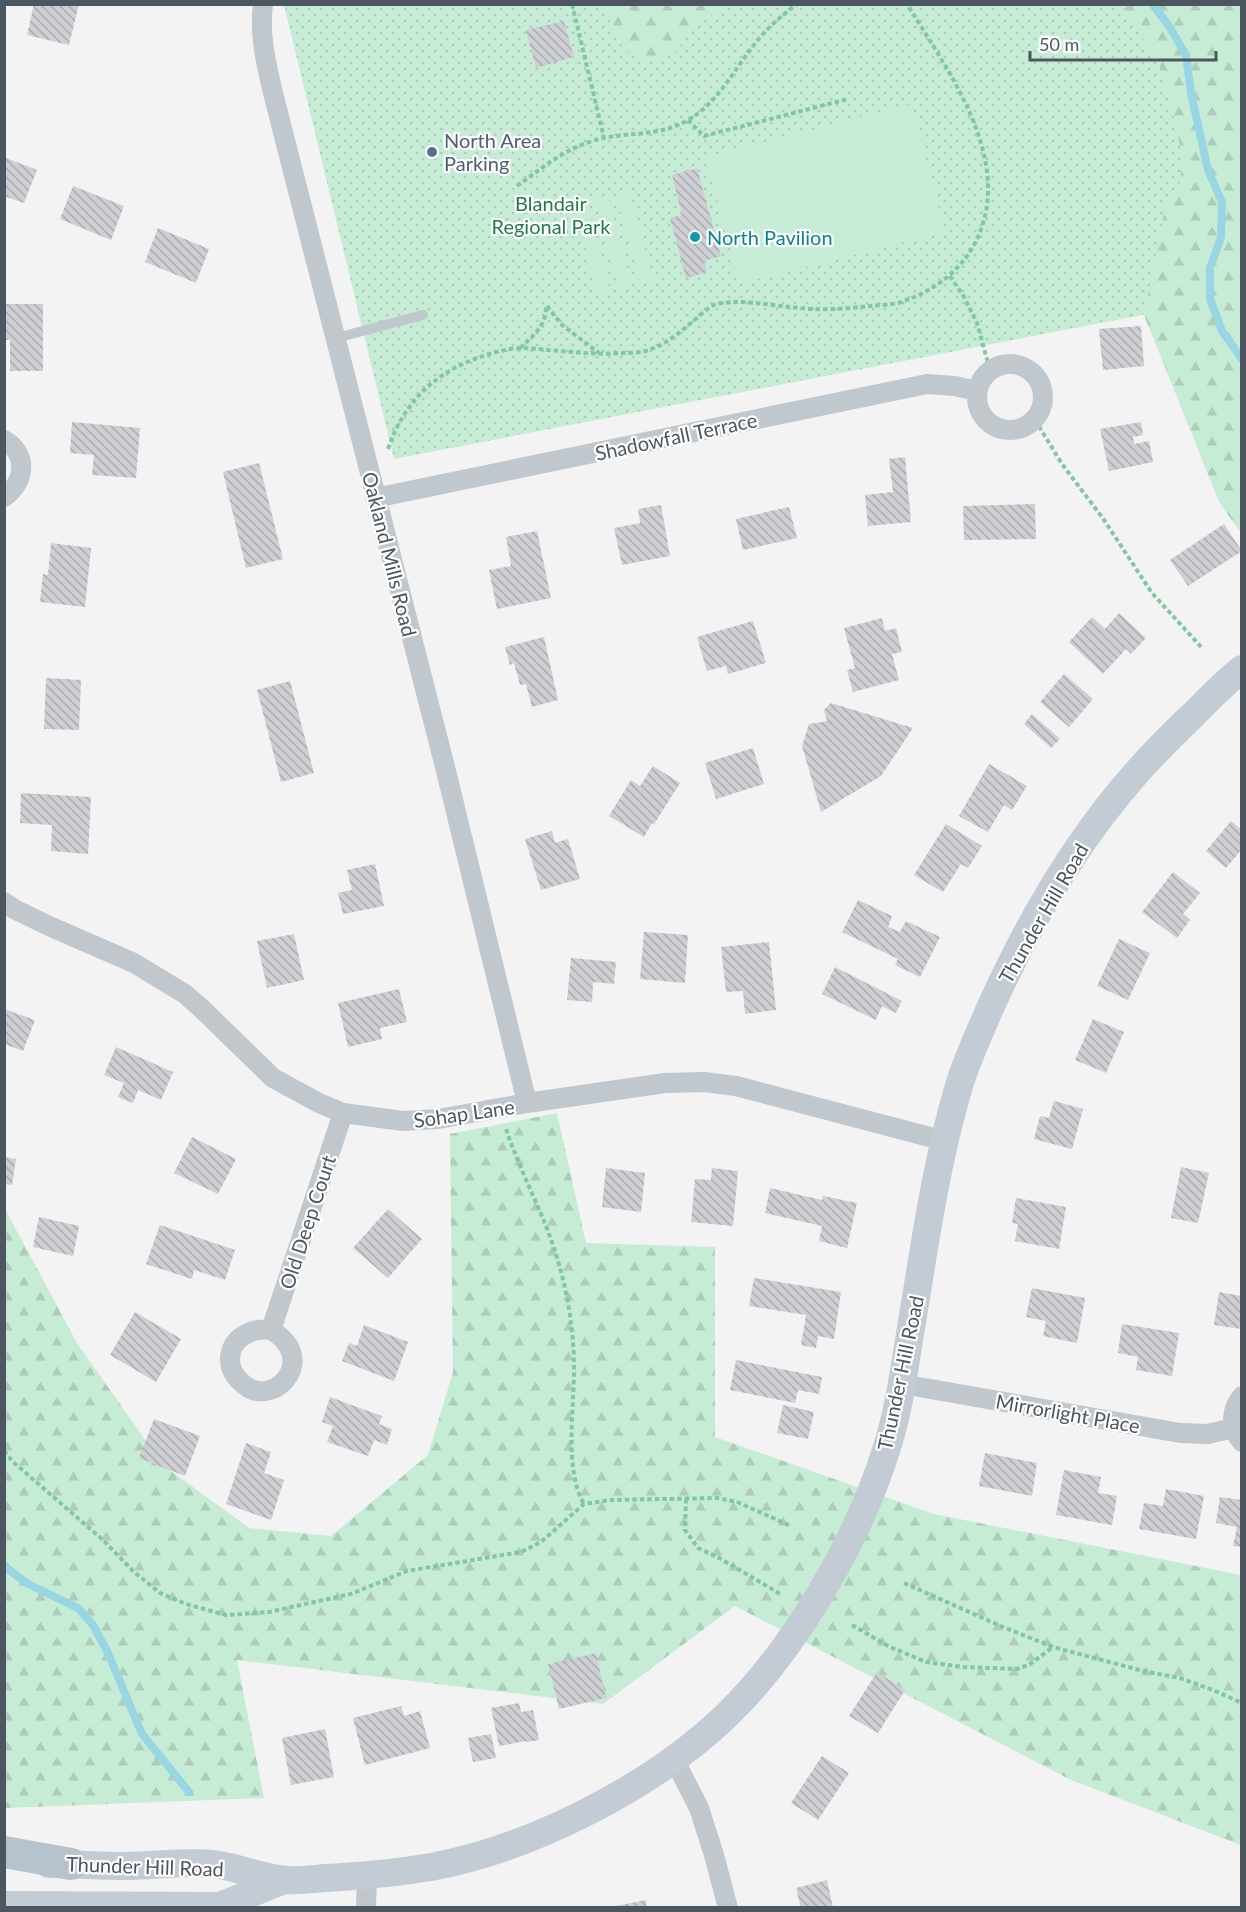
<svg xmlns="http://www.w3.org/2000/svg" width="1246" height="1912" font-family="Lato,sans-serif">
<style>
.grass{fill:url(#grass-dots)}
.forest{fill:url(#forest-firs)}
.garden{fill:#c7ecd5}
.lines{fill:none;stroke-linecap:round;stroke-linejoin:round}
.stream{stroke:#99d6e4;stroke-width:8}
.building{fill:url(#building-back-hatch)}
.path{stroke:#82c7a3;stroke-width:4;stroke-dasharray:4.5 3;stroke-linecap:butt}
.lane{stroke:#c0c7cd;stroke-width:10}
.street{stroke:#c0c7cd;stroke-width:20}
.secondary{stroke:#c3cbd4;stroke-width:28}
.primary{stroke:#b6c2ce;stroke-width:32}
.service-dot{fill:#5c6f8a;stroke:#fff;stroke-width:2}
.culture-dot{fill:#0f9aa8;stroke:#fff;stroke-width:2}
.labels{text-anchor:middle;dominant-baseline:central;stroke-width:4.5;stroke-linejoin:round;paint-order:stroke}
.service-label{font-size:20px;fill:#4e5e75;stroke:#fff;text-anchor:start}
.park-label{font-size:20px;fill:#227a4c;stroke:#fff}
.culture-label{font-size:20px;fill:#0d838f;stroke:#fff;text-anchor:start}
.street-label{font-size:20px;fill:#4c565e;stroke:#fff}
</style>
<defs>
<pattern id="grass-dots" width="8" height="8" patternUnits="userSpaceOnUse" patternTransform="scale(1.5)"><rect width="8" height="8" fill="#c7ecd5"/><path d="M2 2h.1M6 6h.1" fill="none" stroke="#adccb9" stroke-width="1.8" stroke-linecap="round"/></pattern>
<pattern id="forest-firs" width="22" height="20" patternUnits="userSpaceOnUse" patternTransform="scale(1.5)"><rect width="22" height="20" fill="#c7ecd5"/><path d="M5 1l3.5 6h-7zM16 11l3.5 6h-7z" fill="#adccb9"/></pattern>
<pattern id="building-back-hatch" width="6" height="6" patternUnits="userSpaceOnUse" patternTransform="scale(1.5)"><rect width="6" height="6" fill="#cdcfd4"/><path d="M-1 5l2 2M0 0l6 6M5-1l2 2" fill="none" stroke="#a9abaf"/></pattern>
</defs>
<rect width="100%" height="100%" fill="#f4f3f3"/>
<path class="grass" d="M284,5H1241V296L394,459Z"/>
<path class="forest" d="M605,5V4L725,5L692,30L677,50L661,59L643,60L625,50L611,26Z
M1123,5H1241V533L1219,502L1144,315L1166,203L1179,185L1183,159L1174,118L1160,68Z
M557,1113L586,1243L715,1247V1437L934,1514L1241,1575V1845L1071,1780L735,1606L603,1704L237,1660L264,1798L5,1808L4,1207L77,1343L163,1465L249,1528L331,1536L428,1455L453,1372L450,1134Z"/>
<path class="garden" d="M912,104L945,232L739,284L706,157Z
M629,190L654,282L640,285L616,193Z
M608,195L632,287L619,291L595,198Z
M587,201L611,293L598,296L574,204Z"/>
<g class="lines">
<path class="stream" d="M1152,4L1169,26L1186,55L1191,93L1208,170L1222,202L1221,237L1210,268V299L1222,331L1242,359
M4,1566L28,1584L78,1608L93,1625L108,1653L142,1734L189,1792"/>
</g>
<path class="building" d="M34,4H79L69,45L27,35Z
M564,21L574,57L536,68L526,30Z
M4,157L37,170L24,203L4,196Z
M697,168L721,256L704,261L707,272L686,278L670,218L682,215L672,175Z
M73,186L124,206L111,240L60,219Z
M158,228L209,249L196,283L145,262Z
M4,304H43V371H10V340H4Z
M1141,326L1144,366L1103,370L1099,329Z
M72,422L140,428L136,478L92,475L94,455L70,453Z
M1141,422L1143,435L1133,437L1134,444L1149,441L1153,462L1109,471L1100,429Z
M905,457L911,522L868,526L865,495L893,492L889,459Z
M259,463L283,559L246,568L223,472Z
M1035,504L1036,539L964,540L963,506Z
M661,505L670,556L622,565L614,528L640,523L638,509Z
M789,507L797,538L743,550L736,519Z
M1224,524L1242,551L1188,586L1170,560Z
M537,531L551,598L497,609L489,570L511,566L506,537Z
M51,543L91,548L85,607L40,602L43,574L48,575Z
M1119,613L1146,638L1131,654L1126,649L1103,674L1069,642L1092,617L1105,629Z
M882,618L885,631L896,628L902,652L892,654L899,680L853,692L847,670L855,668L844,628Z
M753,621L766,663L728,674L726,666L707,671L697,637Z
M544,637L558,700L532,707L526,684L520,685L514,663L510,665L505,647Z
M1064,674L1093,699L1069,727L1040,702Z
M46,678L81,680L79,730L44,729Z
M290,681L314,773L281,782L257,690Z
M831,703L913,728L881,776L821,812L802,746L809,724L827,721L824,710Z
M1032,714L1060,739L1051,748L1024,724Z
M753,748L764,784L716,799L705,763Z
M989,764L1027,786L1012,810L1004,805L988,832L959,816Z
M653,766L680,783L654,824L652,823L644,837L609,816L631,780L640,786Z
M21,793L91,797L88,854L51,851L52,825L20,823Z
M1231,821L1242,830V849L1226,868L1206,851Z
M946,824L982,846L968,868L961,864L943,892L914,875Z
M552,831L555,843L568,839L580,879L541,890L525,839Z
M375,864L384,906L343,914L338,893L352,890L347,870Z
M1173,872L1200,893L1183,914L1190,920L1177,938L1142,912Z
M858,900L892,916L888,927L900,932L906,921L940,937L920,977L895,965L898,959L842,932Z
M644,932L688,935L685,983L640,979Z
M294,934L304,980L267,988L257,941Z
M1119,939L1150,953L1128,1000L1097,986Z
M769,942L776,1010L745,1014L743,991L726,992L721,947Z
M571,958L616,962L614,984L593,982L592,1002L567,1000Z
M835,967L902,1001L896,1013L882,1006L876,1020L822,994Z
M399,989L407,1022L380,1028L382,1039L348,1047L338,1003Z
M4,1009L35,1020L23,1051L4,1044Z
M1093,1019L1124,1032L1106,1073L1075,1060Z
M116,1047L173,1072L161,1100L138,1090L133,1103L118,1097L124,1083L104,1075Z
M1054,1101L1083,1109L1072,1149L1034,1139L1040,1116L1049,1118Z
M192,1137L236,1159L218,1194L174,1173Z
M4,1157L16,1159L12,1185L4,1184Z
M1181,1167L1209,1173L1198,1223L1171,1218Z
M606,1168L645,1173L641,1212L602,1207Z
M712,1168L738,1171L733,1226L691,1222L695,1179L711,1180Z
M770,1188L822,1200L823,1196L857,1203L847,1248L819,1241L822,1226L765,1213Z
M1016,1198L1066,1207L1059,1249L1015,1241L1018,1224L1012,1223Z
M388,1209L422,1239L388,1278L353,1248Z
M39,1217L79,1226L73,1256L33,1247Z
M160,1225L235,1250L225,1280L194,1270L192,1279L146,1264Z
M754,1278L841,1292L834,1339L818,1336L816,1348L801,1345L806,1315L749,1306Z
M1032,1288L1085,1298L1077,1343L1043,1336L1046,1321L1026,1317Z
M1219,1292L1242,1296V1329L1214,1325Z
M135,1312L181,1339L156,1382L110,1355Z
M1122,1324L1179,1333L1172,1376L1136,1370L1138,1357L1118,1353Z
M364,1325L408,1342L394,1381L342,1361L349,1343L357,1346Z
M736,1360L822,1377L819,1394L798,1390L795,1403L730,1390Z
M330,1397L382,1416L379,1424L392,1429L387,1445L374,1440L368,1456L327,1442L333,1426L322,1422Z
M783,1405L814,1412L808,1439L777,1433Z
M154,1419L200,1436L185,1476L139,1458Z
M246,1443L271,1452L264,1473L284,1480L271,1520L226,1504Z
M985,1453L1037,1463L1032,1496L979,1486Z
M1064,1470L1101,1477L1098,1493L1117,1496L1112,1525L1056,1515Z
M1166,1489L1204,1496L1196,1539L1139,1529L1144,1503L1163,1506Z
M1220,1497L1242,1500V1547L1233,1546L1237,1527L1216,1523Z
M596,1653L606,1698L559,1709L548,1664Z
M877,1672L905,1690L878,1733L849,1716Z
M519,1703L521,1712L533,1710L539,1740L527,1742L526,1741L499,1746L491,1708Z
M401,1706L404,1716L420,1711L430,1748L365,1765L353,1718Z
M325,1729L334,1777L291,1785L282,1738Z
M491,1734L496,1758L473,1762L468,1738Z
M822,1756L849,1773L818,1820L791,1803Z
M827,1880L833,1908H801L796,1888Z
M646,1900L647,1908H616V1906Z"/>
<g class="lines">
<path class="path" d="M572,4L604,138
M688,120L704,136L848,99
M517,186C545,166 569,145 604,138C633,132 661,136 688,120C718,103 733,71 754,45C766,29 780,17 797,4
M950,276L964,297L977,323L990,370
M547,306L562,325L599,353
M520,348C533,336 546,326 546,307
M1035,420L1062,464L1102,517L1152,593L1203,649
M388,449C405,398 441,367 493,353C502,351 511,348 520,348C530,348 539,349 548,350C573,352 598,355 623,353C632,353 643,353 651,349C669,343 682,330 697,318C702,313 709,307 716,304C721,303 729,302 735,302C761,302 787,308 814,309C832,310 852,308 870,306C879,305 889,305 898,303C930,293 958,274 974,245C1018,163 948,71 907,4
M506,1129C517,1162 533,1194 546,1226C564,1272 574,1320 574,1369C574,1409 564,1470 584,1504
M4,1451L12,1461L103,1540L133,1571L160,1593L186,1604L226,1615L269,1612L351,1594L407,1571L521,1552L541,1542L584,1504L611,1500L717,1498L737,1502L791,1526
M686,1499L685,1530L698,1548L721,1559L782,1595
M904,1583L1003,1627L1053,1647L1143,1671L1180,1678L1213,1690L1242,1703
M852,1625L888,1646L926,1662L963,1667L1017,1669L1029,1665L1053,1647"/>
<path class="lane" d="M336,338L423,315"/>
<path class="street" d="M263,4C259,35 266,63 273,93L446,771L527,1103
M977 397a33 33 0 1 1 66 0a33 33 0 1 1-66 0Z
M4,440C28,453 26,482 4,497
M375,498L927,384L955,386L977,391
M4,902L14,909L49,926L134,963L185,994L201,1008L273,1078L319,1103L343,1113L403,1121L438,1119L527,1103L665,1083L704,1082L736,1086L945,1141
M271,1330C322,1360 270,1413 241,1382C236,1378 233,1373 231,1367C225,1341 249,1327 271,1330L343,1113
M902,1384L1180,1433L1208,1434L1233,1428
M1242,1396C1231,1410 1229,1428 1242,1442
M674,1759L699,1808L714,1855L728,1908
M366,1908L367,1876"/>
<path class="secondary" d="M49,1864C74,1864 100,1866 126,1866C153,1866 185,1861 212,1864C237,1866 262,1879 287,1880C300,1881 313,1879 326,1878C361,1876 396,1873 431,1867C533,1848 652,1787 727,1715C796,1648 860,1537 888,1444C900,1405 905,1363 912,1322C925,1243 936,1163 959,1086C967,1059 980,1032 991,1006C1029,922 1077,839 1139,770C1156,751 1174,733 1193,715C1209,699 1224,683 1242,669
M4,1905L220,1906L284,1880"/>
<path class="primary" d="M4,1852L71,1864"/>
</g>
<circle class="service-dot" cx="432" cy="152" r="6"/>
<circle class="culture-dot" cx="695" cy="237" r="6"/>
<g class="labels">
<g class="service-label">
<text x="444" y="140">North Area<tspan x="444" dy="23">Parking</tspan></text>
</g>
<g class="park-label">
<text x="551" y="203">Blandair<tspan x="551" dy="23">Regional Park</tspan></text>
</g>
<g class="culture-label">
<text x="707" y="237">North Pavilion</text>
</g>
<g class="street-label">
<text transform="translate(676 436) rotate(-12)">Shadowfall Terrace</text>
<text transform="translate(390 554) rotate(76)">Oakland Mills Road</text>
<text transform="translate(1043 913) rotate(-60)">Thunder Hill Road</text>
<text transform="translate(464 1113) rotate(-8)">Sohap Lane</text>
<text transform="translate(307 1222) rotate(-72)">Old Deep Court</text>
<text transform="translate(900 1373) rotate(-78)">Thunder Hill Road</text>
<text transform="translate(1068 1413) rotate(10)">Mirrorlight Place</text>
<text transform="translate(145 1866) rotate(2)">Thunder Hill Road</text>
</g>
</g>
<rect width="1246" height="1912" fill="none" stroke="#4c565e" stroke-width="12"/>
<path d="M1030 51v9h186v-9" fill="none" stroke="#4c565e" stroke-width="3"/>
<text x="1039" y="51" font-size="18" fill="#4c565e" stroke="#ffffff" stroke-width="4.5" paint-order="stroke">50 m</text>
</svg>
